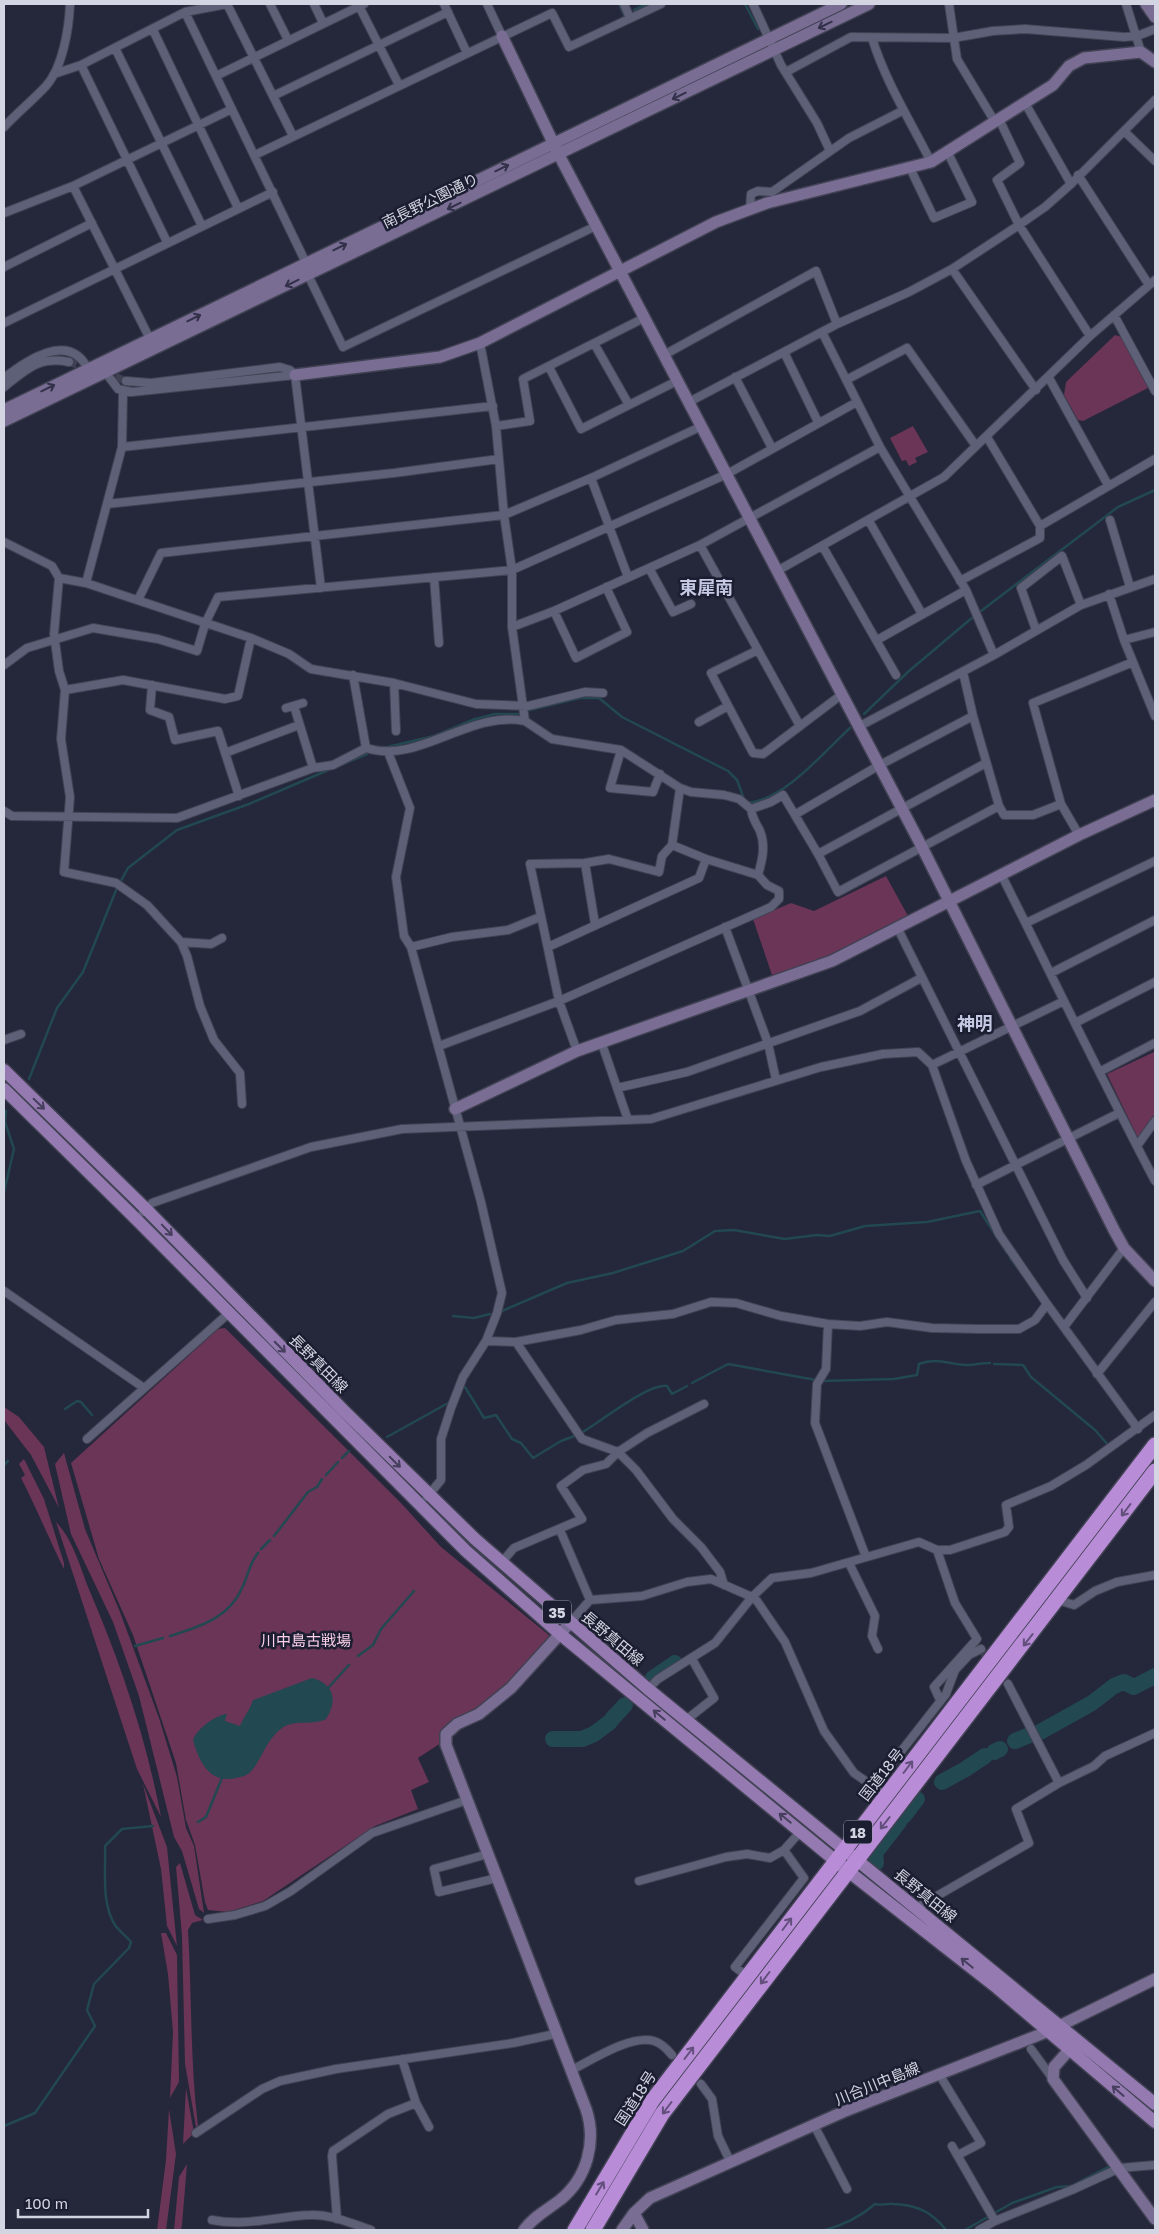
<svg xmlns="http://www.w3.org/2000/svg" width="1159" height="2234" font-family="'Golos Text','Noto Sans JP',sans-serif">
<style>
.green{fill:#6a3557}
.water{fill:#224852}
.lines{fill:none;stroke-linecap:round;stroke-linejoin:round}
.stream{stroke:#224852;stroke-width:2.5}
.river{stroke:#224852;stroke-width:16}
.street-tunnel{stroke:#3f4153;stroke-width:8;stroke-dasharray:8 4;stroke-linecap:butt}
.street-casing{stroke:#414253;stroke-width:10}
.secondary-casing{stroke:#414253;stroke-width:14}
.primary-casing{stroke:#414253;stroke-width:15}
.highway-casing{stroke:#414253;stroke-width:18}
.street{stroke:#5d6077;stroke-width:8}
.secondary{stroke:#796d94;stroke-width:11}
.primary{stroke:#947ab1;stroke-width:12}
.highway{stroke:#b98cd8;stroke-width:15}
.oneway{stroke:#323149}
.oneway2{stroke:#453e5d}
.oneway3{stroke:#624f7c}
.labels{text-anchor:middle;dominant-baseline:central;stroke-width:5;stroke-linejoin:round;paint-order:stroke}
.shield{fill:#1b1d30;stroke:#9c9ead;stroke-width:1}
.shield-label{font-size:14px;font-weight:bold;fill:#d3d5e2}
.street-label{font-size:15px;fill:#d3d5e2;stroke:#1b1d30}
.park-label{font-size:15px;fill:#fbcfe9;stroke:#1b1d30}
.quarter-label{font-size:18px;font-weight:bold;fill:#c6c9e3;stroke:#1b1d30}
</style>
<rect width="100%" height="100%" fill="#25273a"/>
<path class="green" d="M1115,335L1122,337L1148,388L1083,421L1078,420L1064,395L1066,382Z
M913,426L928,452L915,458L917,462L909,466L906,460L902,461L890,438Z
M886,876L908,916L824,961L773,978L753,919L791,903L814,911Z
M1154,1052L1155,1114L1138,1138L1107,1074Z
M225,1328L401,1503L441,1547L550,1636C535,1654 521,1674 504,1690C487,1706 464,1714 444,1727L441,1743L418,1758L429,1782L411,1790L418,1809L375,1826L263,1901L228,1912L208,1910L205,1902L195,1845L186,1820L176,1763L133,1635L99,1559L71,1463L218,1329Z
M4,1407L19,1417L44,1447L59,1508L31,1455L4,1420Z
M64,1453L85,1529L120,1612L159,1718L177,1777L186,1828L194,1846L204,1913L199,1909L182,1851L174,1837L139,1696L113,1622L71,1534L55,1464Z
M24,1459L44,1499L64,1563V1569C49,1539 36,1507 21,1478L25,1475L19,1464Z
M56,1522C72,1538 80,1566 88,1587C120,1661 146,1737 161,1817L137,1769Z
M143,1784L167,1847L177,1946L167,1926L161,1869Z
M180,1863L195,1915L203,1920L192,1923L188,1930C192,1995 190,2061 198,2126L196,2127L185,2064L182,1936L176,1867Z
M161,1933H166L177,1955L179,2082L170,2098L173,2032L168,1974Z
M186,2088L194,2133L183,2144Z
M169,2109L176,2154L166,2230H157L166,2160Z
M187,2164L182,2225L181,2230H174L179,2177Z"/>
<path class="water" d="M312,1678C334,1684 338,1700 326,1719C312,1726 295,1719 282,1728C267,1739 263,1756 253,1769C249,1775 242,1777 236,1778C210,1784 199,1762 193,1740C197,1729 215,1715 227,1714L225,1721L240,1726C244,1716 250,1710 253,1700Z"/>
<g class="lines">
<path class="stream" d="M619,4L624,15
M745,4L758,29
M634,10L647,4
M981,611L1118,507L1155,490
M530,710L580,698H599L622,717L728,771L737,780L744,799
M864,714L909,671L973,617
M383,748L434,736L475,719L495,714H519
M341,765L367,754
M748,803C785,799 823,753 850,728
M29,1079L57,1008L83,972L117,888L128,868L177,830L249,804L333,768
M4,1192L14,1149L5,1122L6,1111
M1010,1258L1022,1274
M502,1311L567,1283L613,1273L683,1251L715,1231L734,1230L785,1239L817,1235L830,1236L865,1226L927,1222L980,1211L1007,1253
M453,1316L474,1318L490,1314
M994,1364L1023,1365L1031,1377L1095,1430L1109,1446
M822,1381L894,1379L917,1375L919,1364C936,1357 949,1364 966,1365C974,1365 982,1363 990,1363
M692,1383L728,1364L816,1380
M465,1387L484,1418L496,1415L512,1439L521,1443L533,1458L561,1441L577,1435
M65,1409L77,1401L81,1402L92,1415
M581,1433C599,1423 648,1383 667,1386L672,1394L687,1386
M387,1437L450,1402
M342,1458L349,1451
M4,1465L8,1461
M326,1475L338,1462
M274,1536L308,1492L317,1487L322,1479
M261,1549L270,1540
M170,1636C199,1627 229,1618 242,1588C248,1576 249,1564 258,1553
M135,1646L163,1638
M358,1656L373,1645L381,1629L414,1591
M328,1688L349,1665
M198,1822L206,1817L222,1778
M4,2126L35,2113L95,2026L87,2010L94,1984L129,1948L131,1942C126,1936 119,1931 115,1925C101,1903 106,1871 105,1846L122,1829L153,1826
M825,2230C844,2225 860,2217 875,2204C882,2206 887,2203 894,2204C917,2205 932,2212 946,2230
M965,2230L1012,2203L1057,2187L1071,2186L1108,2167"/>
<path class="river" d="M653,1678L675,1663
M612,1719L625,1705
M1040,1732L1092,1703L1114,1686L1124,1682L1134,1687L1155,1676
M553,1739H578
M582,1739L594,1734L610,1722
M1015,1741L1032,1734
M994,1752L1000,1749
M964,1770L985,1756
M942,1782L962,1771
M904,1816L917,1799
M876,1863L875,1853L899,1822"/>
<path class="street-tunnel" d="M69,362L91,369
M104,373L126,381
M981,1649L1008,1684"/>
<defs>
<path id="street" d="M227,4L293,136
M270,4L288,40
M314,4L323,23
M358,4L399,85
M444,4L467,53
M487,4L502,36
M624,4L630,18
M753,4L781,65L817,123L830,151
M949,4L957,59L995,122
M1126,4L1141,52
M185,12L306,263
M153,30L238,208
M872,38C886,83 910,120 931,162
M115,48L202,226
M81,65L167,242
M786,72L851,37L953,38L993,31L1025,29L1124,37L1137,36L1155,29
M54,74L81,65L185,12L227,4
M216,76L364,4
M273,96L448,12
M1025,103L1071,184
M999,119L1020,163L997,180L1019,225L1090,336
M4,127C17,113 33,100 46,86C63,67 69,28 70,4
M1124,131L1155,161
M255,155L552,13L569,47L661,4
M910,168L934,218L972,202L948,153
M1078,175L1149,285
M73,186L150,339
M750,209L751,194L758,191L772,192L849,138L902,111
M4,213L73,186L232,109
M4,267L92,223
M952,269L1036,390
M308,275L343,347L596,226
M1114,315L1155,391
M4,323L273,192
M822,332L880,447L966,590L994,655
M595,345L629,405
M784,352L818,422
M664,355L816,271L837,324
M549,367L581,429L677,381
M106,373L118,389L132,392L295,375
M735,377L772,448
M4,378C27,360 69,331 88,369
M1049,378L1108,485
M846,380L907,348L976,446
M126,381L151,383L280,367L290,370L295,375L321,588
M4,387C27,369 39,356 69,362
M689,402L837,324L909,292L952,269L1019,225L1045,207L1071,184L1155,100
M496,426L530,421L523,379L644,318
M122,447L493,406
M591,478L628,577
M107,504L394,473L499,459
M1110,520L1130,587
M869,521L922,614
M1040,526L1155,459
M4,542L52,566L59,578L86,583L251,638L289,654L311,669L394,683L476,704L528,706L585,692L603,693
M700,545L800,726
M823,547L896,675
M649,568L673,612L691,604
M777,571L944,477L1090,336L1155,280
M434,577L439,643
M59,578L54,634L59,671L65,690L61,739L70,797L64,872L116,883L147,905L181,942L187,956L200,1006L214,1040L240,1073L242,1104
M960,581L1040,538V526L987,437
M86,583L122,447L123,392
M1109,594L1124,640L1155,716
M138,600L161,553L504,515L591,478L702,426
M554,611L576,658L627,632L606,587
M512,627L554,611L700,545L880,447
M1036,630L1021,588L1062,556L1081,605
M877,640L966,590
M1124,640L1155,632
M758,650L711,673L753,753L763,754L841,695
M4,665L27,648L93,628L158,639L197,651L205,624L218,597L512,570L727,474L857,402
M963,672L973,716
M353,675L366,748
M394,683L396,731
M152,685L150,710L169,717L175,740L218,731L239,796
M65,690L123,680L225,699L238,696L251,638
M294,706L313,768
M286,708L303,703
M699,722L728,706
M858,727L994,655L1081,605L1155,579
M621,750L610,788L653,792L660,774
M388,752L410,808L396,877L404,936L411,947
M225,753L299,725
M751,809L771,802L783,795L818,854L838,892L999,806
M4,811L12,816L177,818L313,768L333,765L366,748C418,765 469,710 525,721L512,627V570L504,515L496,426L480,343
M796,814L878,766L973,716L999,806L1004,815H1033L1061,804
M1079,835L1061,804L1033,703L1133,662
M672,845L680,788
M818,854L986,763
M585,863L609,859L659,872L662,856L672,845L706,859L758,875
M1002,876C1053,978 1102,1080 1155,1181
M1026,923L1155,861
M725,927L768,1043L776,1080
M897,927L1063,1260L1087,1298
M181,942L211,944L222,938
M548,947L699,878L706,859
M1051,973L1155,920
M1075,1023L1155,982
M4,1040L21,1034
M602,1044L628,1120
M439,1046L559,1001L771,907L779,899V891L767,885L758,875C762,861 766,846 760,831C756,823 752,818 751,809L739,799L724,795L691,792L680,788L621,750L552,739L525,721
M577,1051L559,1001L530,864L585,863L595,924
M932,1065L1064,1001
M1101,1071L1155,1043
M617,1088L687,1072L860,1011L921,978
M1137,1146L1155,1121
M976,1185L1119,1113
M143,1212L152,1203L311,1147L402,1129L651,1119L821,1067L883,1054L918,1052L932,1065L966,1161L999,1234L1047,1304L1138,1429
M4,1291L144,1388
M828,1324L826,1369L817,1384L815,1423L866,1557
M1064,1327L1124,1248
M486,1341L516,1342L581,1330L616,1320L673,1314L711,1302L736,1303L781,1316L828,1324L860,1326L887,1322L932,1328L979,1329H1019L1035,1320L1047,1304
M516,1342L582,1439L618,1452L636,1470L673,1519L701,1547L720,1572L724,1585
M1097,1374L1155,1302
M87,1439L229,1313
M427,1497L441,1480V1439L451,1408L463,1377L486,1341L497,1313L502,1293L481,1202L411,947L452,937L508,930L540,917
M560,1530L590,1600
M937,1550L955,1603L977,1639L934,1687L940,1700
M501,1563L514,1548L582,1519L561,1486L583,1470L606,1464L618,1452L647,1433L704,1404
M849,1563L875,1616L872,1636L878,1649
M1058,1600L1074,1605L1095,1591L1117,1582L1155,1575
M570,1623L590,1600L642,1596L687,1582L711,1579L752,1597L757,1601L785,1642L824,1731L854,1773L887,1796
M1008,1684L1059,1783
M648,1689L658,1679L715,1643L752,1597L772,1578L811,1573L919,1542L937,1550H950L1005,1532L1009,1527L1006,1505L1051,1486L1086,1465L1155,1415
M686,1720L714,1698L692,1659
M874,1786L946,1694L955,1670L969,1655L981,1649
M488,1854L434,1869L439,1892L497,1878
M639,1881L726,1857L747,1854L770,1858L784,1850
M916,1908L1029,1843L1016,1809L1059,1783L1094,1766L1105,1756L1155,1733
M208,1919L235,1915L265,1906L291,1891L372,1833L467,1800
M747,1976L735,1967L804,1878L784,1850L801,1831
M1031,2049L1053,2079
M402,2059L416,2103L429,2127
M570,2071C590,2061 631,2034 654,2041C661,2043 667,2049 672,2055
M939,2074L981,2143L958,2155
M701,2084L712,2099L718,2136L730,2161
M814,2125L847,2189
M196,2133L262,2089L280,2081L336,2069L513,2043L555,2034
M952,2146L995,2221
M337,2219L332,2156L333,2151L388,2114L416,2103
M212,2220C246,2227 277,2216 311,2215C330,2214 353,2224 371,2230
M979,2230L995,2221L1074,2189L1120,2168L1155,2165"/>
<path id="secondary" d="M1146,4L1155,17
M502,36L559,155L922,847L1114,1230L1124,1248L1155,1281
M295,375L440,357L480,343L716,222L767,203L931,162L1053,85L1069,66L1084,58L1141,52L1155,62
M4,410L841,4
M4,421L869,4
M455,1109L577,1051L832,961L1079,835L1155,800
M1070,2049L1054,2067L1053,2079L1155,2219
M634,2213L643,2230
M524,2230C533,2217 547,2210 560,2200C587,2178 597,2142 586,2109L446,1745V1734L457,1724L479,1714L511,1688L570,1623
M622,2230L634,2213L650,2198L843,2112L1049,2031L1155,1979"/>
<path id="primary" d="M4,1070L146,1209L344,1411L475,1539L648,1689L1155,2104
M4,1089L136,1219L466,1551L560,1634L848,1871L995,1986L1155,2122"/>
<path id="highway" d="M575,2230L652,2101L1155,1445
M593,2230L662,2114L1155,1471"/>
</defs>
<use href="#street" class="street-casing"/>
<use href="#secondary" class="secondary-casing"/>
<use href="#primary" class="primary-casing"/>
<use href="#highway" class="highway-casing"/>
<use href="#street" class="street"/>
<use href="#secondary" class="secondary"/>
<use href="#primary" class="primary"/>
<use href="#highway" class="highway"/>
</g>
<defs><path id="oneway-shaft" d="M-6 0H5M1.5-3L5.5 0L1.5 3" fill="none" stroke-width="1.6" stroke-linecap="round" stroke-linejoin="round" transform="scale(1.25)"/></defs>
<g class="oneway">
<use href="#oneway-shaft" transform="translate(825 25) rotate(154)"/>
<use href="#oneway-shaft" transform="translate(679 96) rotate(154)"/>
<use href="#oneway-shaft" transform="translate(502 168) rotate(-26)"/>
<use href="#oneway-shaft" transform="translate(454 206) rotate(154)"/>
<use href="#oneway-shaft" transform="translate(340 247) rotate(-26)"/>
<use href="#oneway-shaft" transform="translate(292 283) rotate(154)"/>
<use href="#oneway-shaft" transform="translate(194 318) rotate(-26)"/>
<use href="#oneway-shaft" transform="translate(48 388) rotate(-26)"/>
</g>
<g class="oneway2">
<use href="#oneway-shaft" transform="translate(39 1104) rotate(44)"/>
<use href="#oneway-shaft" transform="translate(167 1230) rotate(46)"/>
<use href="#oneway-shaft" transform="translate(280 1347) rotate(45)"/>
<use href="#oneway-shaft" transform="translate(395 1462) rotate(45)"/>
<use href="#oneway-shaft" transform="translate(659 1715) rotate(-140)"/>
<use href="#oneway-shaft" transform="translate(785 1818) rotate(-141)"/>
<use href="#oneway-shaft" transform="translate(967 1963) rotate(-141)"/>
<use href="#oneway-shaft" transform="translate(1118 2091) rotate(-139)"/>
</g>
<g class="oneway3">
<use href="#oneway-shaft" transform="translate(1126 1510) rotate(127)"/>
<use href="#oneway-shaft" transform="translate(1028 1640) rotate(128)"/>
<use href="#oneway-shaft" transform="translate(908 1767) rotate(-53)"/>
<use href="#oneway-shaft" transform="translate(885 1823) rotate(128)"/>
<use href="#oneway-shaft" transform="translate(787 1924) rotate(-53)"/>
<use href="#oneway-shaft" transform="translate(765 1978) rotate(127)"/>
<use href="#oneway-shaft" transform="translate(689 2053) rotate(-53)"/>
<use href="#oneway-shaft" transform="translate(667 2108) rotate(127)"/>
<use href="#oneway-shaft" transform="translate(600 2188) rotate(-59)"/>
</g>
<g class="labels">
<g class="shield">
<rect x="543" y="1600.5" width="28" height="23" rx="4"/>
<rect x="844" y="1820.5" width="28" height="23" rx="4"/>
</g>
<g class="shield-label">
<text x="557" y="1612">35</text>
<text x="858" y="1832">18</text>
</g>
<g class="street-label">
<text transform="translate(430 200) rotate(-26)">南長野公園通り</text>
<text transform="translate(319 1363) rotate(45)">長野真田線</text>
<text transform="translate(613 1638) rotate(40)">長野真田線</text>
<text transform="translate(881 1774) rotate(-52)">国道18号</text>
<text transform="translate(926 1895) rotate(39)">長野真田線</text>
<text transform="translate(877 2083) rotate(-22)">川合川中島線</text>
<text transform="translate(635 2098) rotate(-57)">国道18号</text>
</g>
<g class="park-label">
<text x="306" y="1640">川中島古戦場</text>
</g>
<g class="quarter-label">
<text x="706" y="587">東犀南</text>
<text x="975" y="1023">神明</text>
</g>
</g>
<rect width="1159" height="2234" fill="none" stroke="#d3d5e2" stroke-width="10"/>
<path d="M18 2209v8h130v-8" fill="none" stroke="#d3d5e2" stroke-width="2.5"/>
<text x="25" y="2209" font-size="15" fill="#d3d5e2" stroke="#1b1d30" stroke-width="4" paint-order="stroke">100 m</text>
</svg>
